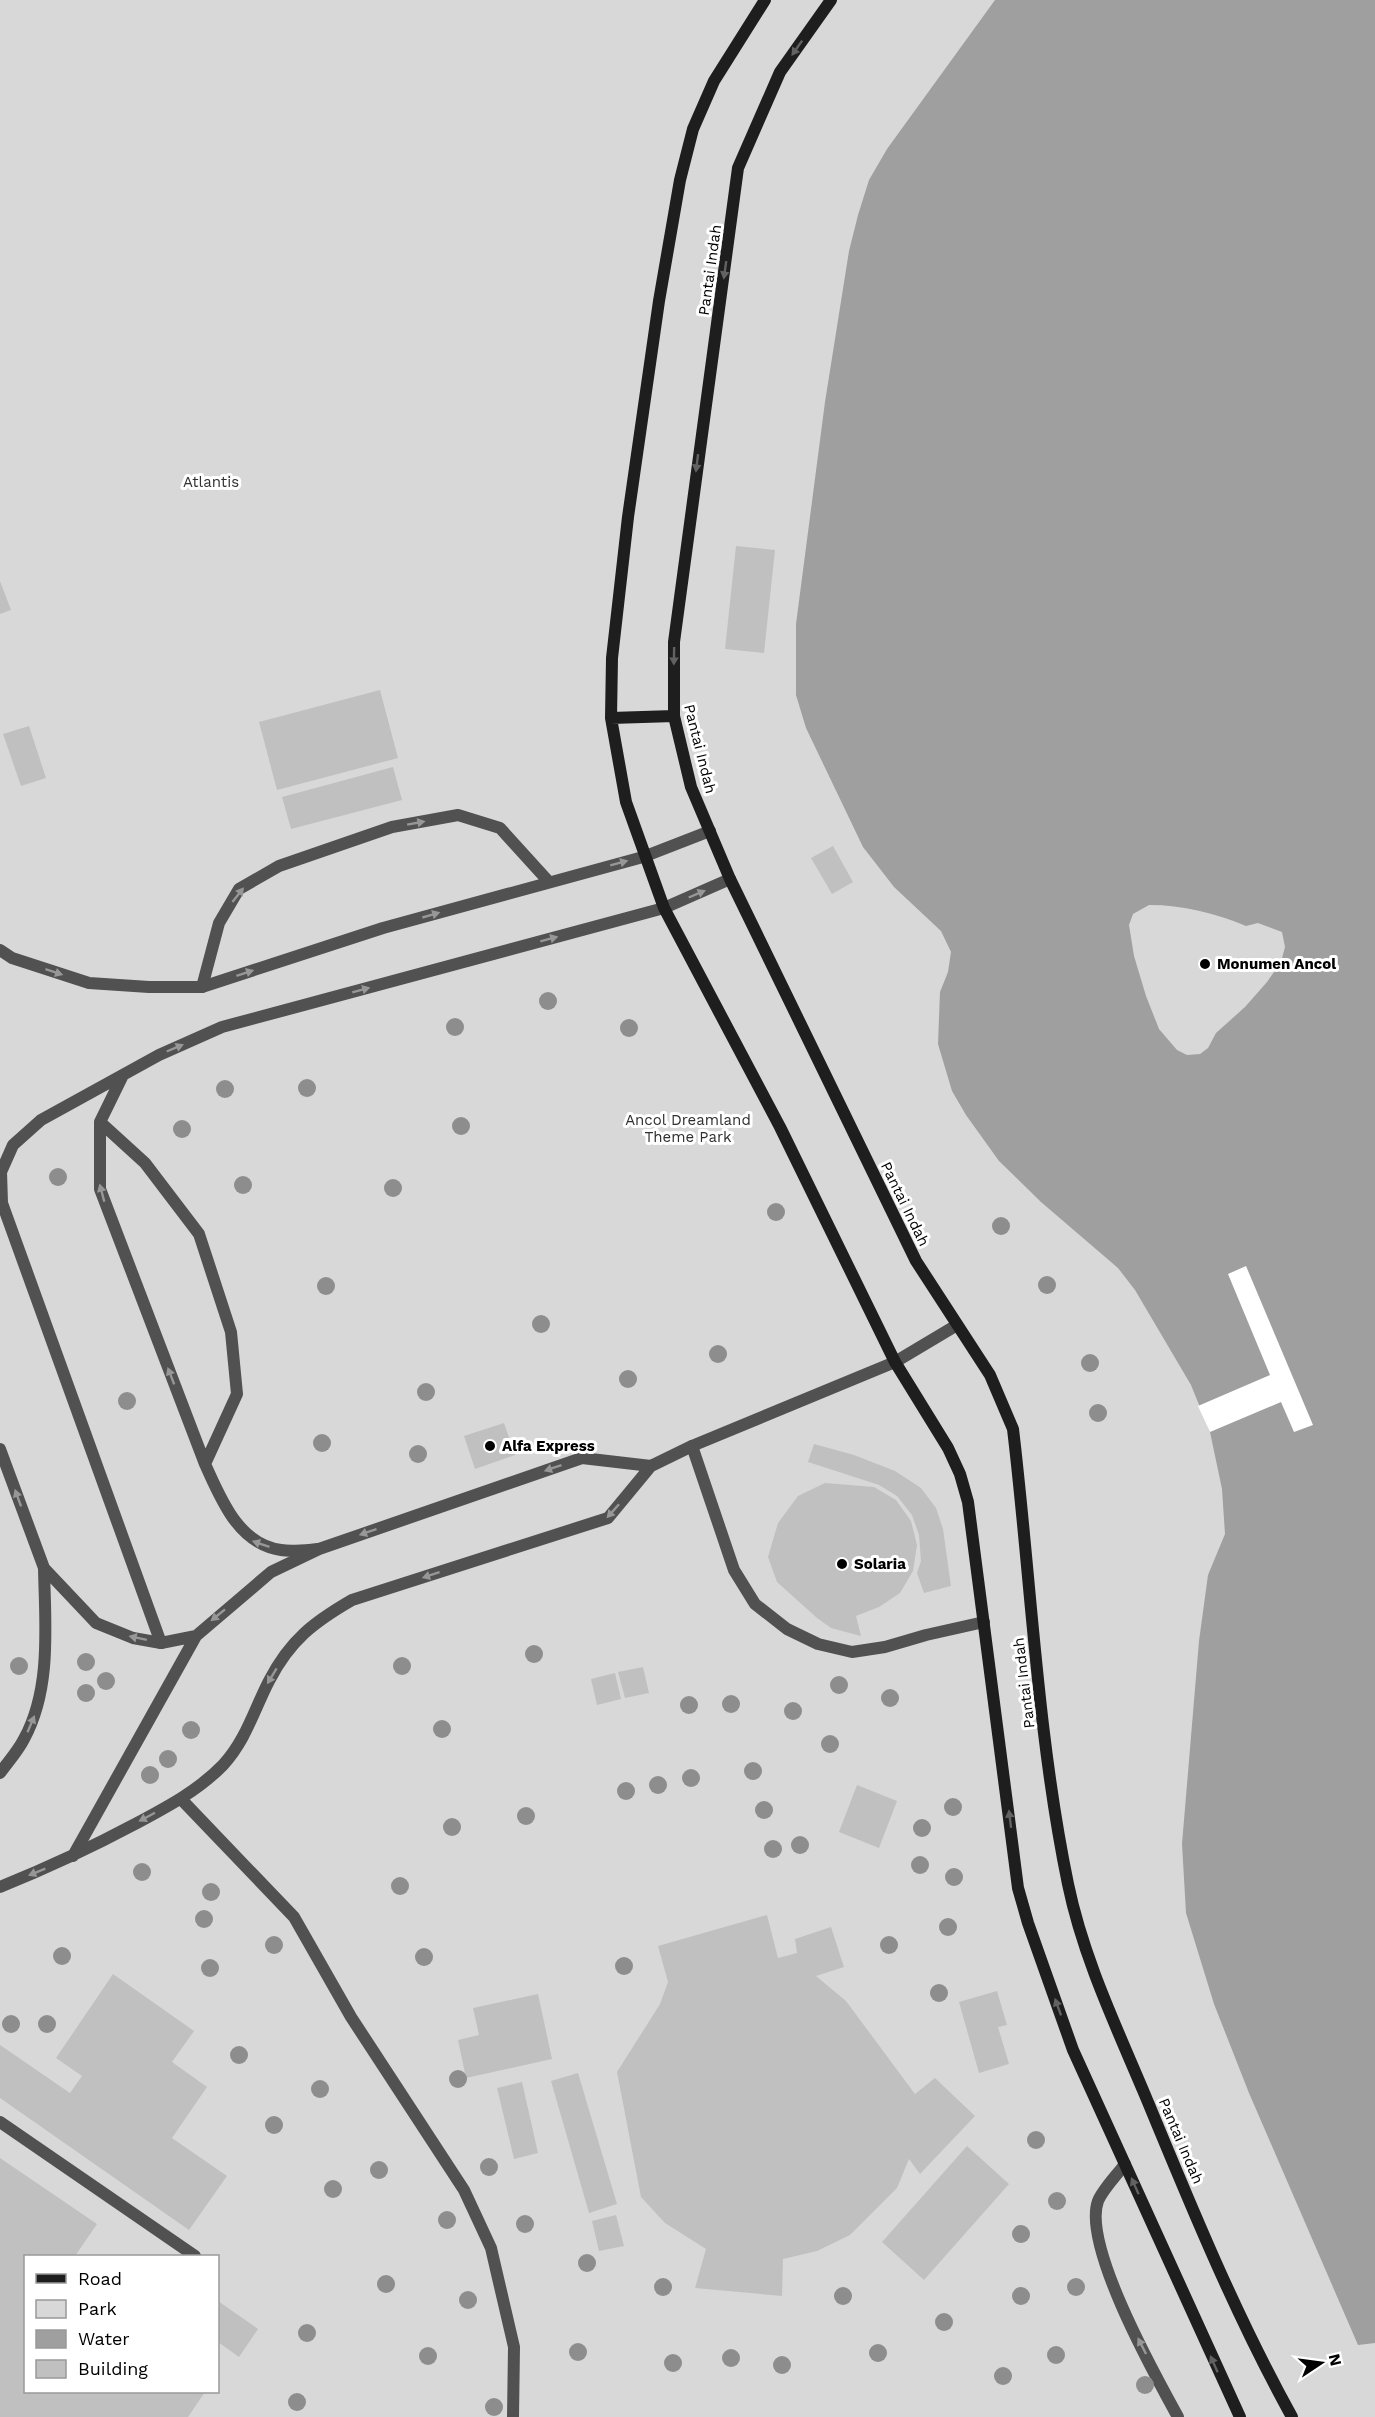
<svg xmlns="http://www.w3.org/2000/svg" width="1375" height="2417" font-family="'Work Sans',sans-serif">
<style>
.green{fill:#d8d8d8;fill-rule:evenodd}
.water{fill:#9f9f9f;fill-rule:evenodd}
.pier{fill:#fff}
.building{fill:#c0c0c0}
.lines{fill:none;stroke-linecap:round;stroke-linejoin:round}
.lane{stroke:#515151;stroke-width:12}
.street{stroke:#515151;stroke-width:12}
.secondary{stroke:#1e1e1e;stroke-width:12}
.tree{fill:#8d8d8d}
.oneway{fill:#626262}
.oneway2{fill:#979797}
.poi-dot{fill:#000;stroke:#fff;stroke-width:2}
.labels{text-anchor:middle;dominant-baseline:central;stroke-width:6;stroke-linejoin:round;paint-order:stroke}
.street-label{font-size:15px;fill:#000;stroke:#fff}
.park-label{font-size:15px;fill:#2f2f2f;stroke:#fff}
.poi-label{font-size:15px;font-weight:bold;fill:#000;stroke:#fff;text-anchor:start}
</style>
<rect width="100%" height="100%" fill="#fff"/>
<path class="green" d="M0,0H1375V2417H0ZM26,2256H218V2392H26Z"/>
<path class="water" d="M995,0H1375V2343L1358,2345L1249,2093L1214,2004L1186,1913L1182,1844L1199,1641L1208,1575L1225,1534L1222,1489L1210,1432L1191,1385L1135,1290L1118,1268L1041,1202L999,1161L966,1115L952,1091L938,1044L940,992L948,972L951,952L941,931L894,887L863,847L806,728L796,695V624L825,402L849,251L858,215L869,180L887,149ZM1149,905C1183,905 1215,913 1246,926L1258,923L1282,932L1285,947L1281,962L1267,982L1245,1007L1216,1033L1208,1048L1200,1054L1187,1055L1177,1050L1159,1029L1146,996L1134,956L1129,925L1133,914Z"/>
<path class="pier" d="M1246,1266L1313,1425L1294,1432L1281,1402L1210,1432L1198,1406L1270,1375L1228,1274Z"/>
<path class="building" d="M736,546L775,550L764,653L725,649Z
M0,581L11,610L0,614Z
M380,690L398,758L277,790L259,722Z
M29,726L46,778L21,786L3,734Z
M393,767L402,800L291,829L282,797Z
M833,846L853,882L832,894L811,858Z
M504,1423L515,1455L475,1469L464,1436Z
M814,1444L854,1455L895,1471L921,1488L936,1508L943,1529L951,1586L924,1593L917,1573L921,1561L919,1535L912,1515L897,1496L879,1485L808,1462Z
M825,1483L874,1487L896,1500L911,1521L917,1545L913,1571L900,1593L879,1607L856,1616L861,1636L831,1628L817,1618L777,1582L768,1557L778,1523L798,1496Z
M643,1667L649,1693L625,1698L618,1672Z
M615,1673L621,1699L597,1705L591,1679Z
M857,1785L897,1801L879,1848L839,1832Z
M767,1915L778,1958L797,1953L795,1939L831,1927L844,1967L816,1976L846,2001L915,2094L935,2078L975,2116L920,2174L909,2159L897,2188L850,2235L817,2251L783,2259L782,2296L695,2288L706,2249L665,2223L641,2197L617,2072L660,2004L668,1982L658,1946Z
M113,1974L194,2031L172,2062L207,2087L172,2138L227,2176L189,2230L0,2098V2045L70,2093L82,2076L56,2058Z
M997,1991L1007,2025L998,2027L1009,2064L979,2073L959,2002Z
M538,1994L552,2059L466,2078L458,2040L479,2035L473,2008Z
M578,2073L617,2204L589,2213L551,2081Z
M522,2082L538,2153L514,2159L497,2088Z
M967,2146L1009,2184L924,2280L882,2242Z
M0,2158L97,2224L75,2256H26V2392H205L188,2417H0Z
M616,2215L624,2246L599,2251L592,2221Z
M218,2301L258,2329L239,2357L218,2342Z"/>
<g class="lines">
<path class="lane" d="M202,987L219,923L239,889L279,866L392,827L458,815L500,828L549,882
M123,1075L100,1122V1189L205,1464C221,1499 238,1544 281,1550C292,1552 306,1550 318,1549
M100,1122L145,1163L199,1234L231,1332L237,1394L205,1464
M692,1446L734,1570L755,1604L787,1629L818,1644L852,1652L885,1647L926,1635L984,1622
M161,1643L2,1203L1,1172L13,1145L41,1120L159,1055L222,1027L664,908L730,879
M181,1799L294,1917L351,2017L464,2190L491,2248L514,2347L513,2417
M0,2122L195,2256
M1125,2164C1117,2175 1103,2189 1098,2201C1082,2245 1155,2375 1178,2417"/>
<path class="street" d="M0,950L12,958L89,983L149,987H202L383,928L643,857L710,831
M0,1449L44,1568L96,1623L133,1638L161,1643L196,1636
M0,1773C8,1762 18,1751 24,1739C52,1688 45,1623 44,1568
M73,1856L196,1636L271,1572L319,1549L582,1458L651,1466
M0,1887C47,1868 92,1847 137,1823C167,1807 199,1790 223,1765C246,1740 254,1710 269,1681C290,1640 314,1622 352,1600L608,1518L651,1466L692,1446L895,1362L957,1325"/>
<path class="secondary" d="M765,0L714,81L693,129L680,180L659,301L628,517L612,658L611,718L626,802L664,908L780,1127L895,1362L948,1448L960,1474L968,1502L1018,1888L1028,1923L1073,2050L1240,2417
M831,0L780,72L738,168L674,642V716L691,787L730,879L916,1261L990,1375L1013,1429C1031,1580 1037,1734 1068,1884C1083,1957 1116,2026 1145,2095C1190,2204 1235,2314 1292,2417
M611,718L674,716"/>
</g>
<g class="tree">
<circle cx="548" cy="1001" r="9"/>
<circle cx="455" cy="1027" r="9"/>
<circle cx="629" cy="1028" r="9"/>
<circle cx="307" cy="1088" r="9"/>
<circle cx="225" cy="1089" r="9"/>
<circle cx="461" cy="1126" r="9"/>
<circle cx="182" cy="1129" r="9"/>
<circle cx="58" cy="1177" r="9"/>
<circle cx="243" cy="1185" r="9"/>
<circle cx="393" cy="1188" r="9"/>
<circle cx="776" cy="1212" r="9"/>
<circle cx="1001" cy="1226" r="9"/>
<circle cx="1047" cy="1285" r="9"/>
<circle cx="326" cy="1286" r="9"/>
<circle cx="541" cy="1324" r="9"/>
<circle cx="718" cy="1354" r="9"/>
<circle cx="1090" cy="1363" r="9"/>
<circle cx="628" cy="1379" r="9"/>
<circle cx="426" cy="1392" r="9"/>
<circle cx="127" cy="1401" r="9"/>
<circle cx="1098" cy="1413" r="9"/>
<circle cx="322" cy="1443" r="9"/>
<circle cx="418" cy="1454" r="9"/>
<circle cx="534" cy="1654" r="9"/>
<circle cx="86" cy="1662" r="9"/>
<circle cx="19" cy="1666" r="9"/>
<circle cx="402" cy="1666" r="9"/>
<circle cx="106" cy="1681" r="9"/>
<circle cx="839" cy="1685" r="9"/>
<circle cx="86" cy="1693" r="9"/>
<circle cx="890" cy="1698" r="9"/>
<circle cx="731" cy="1704" r="9"/>
<circle cx="689" cy="1705" r="9"/>
<circle cx="793" cy="1711" r="9"/>
<circle cx="442" cy="1729" r="9"/>
<circle cx="191" cy="1730" r="9"/>
<circle cx="830" cy="1744" r="9"/>
<circle cx="168" cy="1759" r="9"/>
<circle cx="753" cy="1771" r="9"/>
<circle cx="150" cy="1775" r="9"/>
<circle cx="691" cy="1778" r="9"/>
<circle cx="658" cy="1785" r="9"/>
<circle cx="626" cy="1791" r="9"/>
<circle cx="953" cy="1807" r="9"/>
<circle cx="764" cy="1810" r="9"/>
<circle cx="526" cy="1816" r="9"/>
<circle cx="452" cy="1827" r="9"/>
<circle cx="922" cy="1828" r="9"/>
<circle cx="800" cy="1845" r="9"/>
<circle cx="773" cy="1849" r="9"/>
<circle cx="920" cy="1865" r="9"/>
<circle cx="142" cy="1872" r="9"/>
<circle cx="954" cy="1877" r="9"/>
<circle cx="400" cy="1886" r="9"/>
<circle cx="211" cy="1892" r="9"/>
<circle cx="204" cy="1919" r="9"/>
<circle cx="948" cy="1927" r="9"/>
<circle cx="274" cy="1945" r="9"/>
<circle cx="889" cy="1945" r="9"/>
<circle cx="62" cy="1956" r="9"/>
<circle cx="424" cy="1957" r="9"/>
<circle cx="624" cy="1966" r="9"/>
<circle cx="210" cy="1968" r="9"/>
<circle cx="939" cy="1993" r="9"/>
<circle cx="11" cy="2024" r="9"/>
<circle cx="47" cy="2024" r="9"/>
<circle cx="239" cy="2055" r="9"/>
<circle cx="458" cy="2079" r="9"/>
<circle cx="320" cy="2089" r="9"/>
<circle cx="274" cy="2125" r="9"/>
<circle cx="1036" cy="2140" r="9"/>
<circle cx="489" cy="2167" r="9"/>
<circle cx="379" cy="2170" r="9"/>
<circle cx="333" cy="2189" r="9"/>
<circle cx="1057" cy="2201" r="9"/>
<circle cx="447" cy="2220" r="9"/>
<circle cx="525" cy="2224" r="9"/>
<circle cx="1021" cy="2234" r="9"/>
<circle cx="587" cy="2263" r="9"/>
<circle cx="386" cy="2284" r="9"/>
<circle cx="663" cy="2287" r="9"/>
<circle cx="1076" cy="2287" r="9"/>
<circle cx="843" cy="2296" r="9"/>
<circle cx="1021" cy="2296" r="9"/>
<circle cx="468" cy="2300" r="9"/>
<circle cx="944" cy="2322" r="9"/>
<circle cx="307" cy="2333" r="9"/>
<circle cx="578" cy="2352" r="9"/>
<circle cx="878" cy="2353" r="9"/>
<circle cx="1056" cy="2355" r="9"/>
<circle cx="428" cy="2356" r="9"/>
<circle cx="731" cy="2358" r="9"/>
<circle cx="673" cy="2363" r="9"/>
<circle cx="782" cy="2365" r="9"/>
<circle cx="1003" cy="2376" r="9"/>
<circle cx="1145" cy="2385" r="9"/>
<circle cx="297" cy="2402" r="9"/>
<circle cx="494" cy="2407" r="9"/>
</g>
<defs><path id="oneway-solid" d="M-6-.8H1V-3.2L6.5 0L1 3.2V.8H-6Z" transform="scale(1.5)"/></defs>
<g class="oneway">
<use href="#oneway-solid" transform="translate(797 48) rotate(125)"/>
<use href="#oneway-solid" transform="translate(725 270) rotate(98)"/>
<use href="#oneway-solid" transform="translate(697 463) rotate(97)"/>
<use href="#oneway-solid" transform="translate(674 656) rotate(91)"/>
<use href="#oneway-solid" transform="translate(1010 1819) rotate(-97)"/>
<use href="#oneway-solid" transform="translate(1058 2007) rotate(-110)"/>
<use href="#oneway-solid" transform="translate(1135 2186) rotate(-114)"/>
<use href="#oneway-solid" transform="translate(1214 2364) rotate(-114)"/>
</g>
<g class="oneway2">
<use href="#oneway-solid" transform="translate(416 823) rotate(-10)"/>
<use href="#oneway-solid" transform="translate(619 863) rotate(-15)"/>
<use href="#oneway-solid" transform="translate(697 894) rotate(-23)"/>
<use href="#oneway-solid" transform="translate(238 895) rotate(-52)"/>
<use href="#oneway-solid" transform="translate(431 915) rotate(-16)"/>
<use href="#oneway-solid" transform="translate(549 939) rotate(-15)"/>
<use href="#oneway-solid" transform="translate(54 972) rotate(18)"/>
<use href="#oneway-solid" transform="translate(245 973) rotate(-18)"/>
<use href="#oneway-solid" transform="translate(361 990) rotate(-15)"/>
<use href="#oneway-solid" transform="translate(175 1048) rotate(-23)"/>
<use href="#oneway-solid" transform="translate(102 1193) rotate(-105)"/>
<use href="#oneway-solid" transform="translate(171 1376) rotate(-111)"/>
<use href="#oneway-solid" transform="translate(553 1468) rotate(161)"/>
<use href="#oneway-solid" transform="translate(18 1498) rotate(-110)"/>
<use href="#oneway-solid" transform="translate(613 1511) rotate(132)"/>
<use href="#oneway-solid" transform="translate(368 1532) rotate(161)"/>
<use href="#oneway-solid" transform="translate(261 1544) rotate(-161)"/>
<use href="#oneway-solid" transform="translate(431 1575) rotate(162)"/>
<use href="#oneway-solid" transform="translate(218 1615) rotate(141)"/>
<use href="#oneway-solid" transform="translate(138 1638) rotate(-168)"/>
<use href="#oneway-solid" transform="translate(272 1676) rotate(121)"/>
<use href="#oneway-solid" transform="translate(31 1724) rotate(-67)"/>
<use href="#oneway-solid" transform="translate(147 1817) rotate(152)"/>
<use href="#oneway-solid" transform="translate(37 1872) rotate(158)"/>
<use href="#oneway-solid" transform="translate(1142 2346) rotate(-117)"/>
</g>
<g class="poi-dot">
<circle cx="1205" cy="964" r="6"/>
<circle cx="490" cy="1446" r="6"/>
<circle cx="842" cy="1564" r="6"/>
</g>
<g class="labels">
<g class="street-label">
<text transform="translate(710 270) rotate(-82)">Pantai Indah</text>
<text transform="translate(700 749) rotate(76)">Pantai Indah</text>
<text transform="translate(905 1204) rotate(64)">Pantai Indah</text>
<text transform="translate(1024 1683) rotate(-97)">Pantai Indah</text>
<text transform="translate(1181 2141) rotate(67)">Pantai Indah</text>
</g>
<g class="park-label">
<text x="211" y="482">Atlantis</text>
<text x="688" y="1120">Ancol Dreamland<tspan x="688" dy="17">Theme Park</tspan></text>
</g>
<g class="poi-label">
<text x="1217" y="964">Monumen Ancol</text>
<text x="502" y="1446">Alfa Express</text>
<text x="854" y="1564">Solaria</text>
</g>
</g>
<rect x="24" y="2255" width="195" height="138" fill="#ffffff" stroke="#999999" stroke-width="1.5"/>
<rect x="36" y="2274" width="30" height="9" fill="#1e1e1e" stroke="#999999" stroke-width="1.5"/>
<text x="78" y="2285" font-size="18" fill="#000000">Road</text>
<rect x="36" y="2300" width="30" height="18" fill="#d8d8d8" stroke="#999999" stroke-width="1.5"/>
<text x="78" y="2315" font-size="18" fill="#000000">Park</text>
<rect x="36" y="2330" width="30" height="18" fill="#9f9f9f" stroke="#999999" stroke-width="1.5"/>
<text x="78" y="2345" font-size="18" fill="#000000">Water</text>
<rect x="36" y="2360" width="30" height="18" fill="#c0c0c0" stroke="#999999" stroke-width="1.5"/>
<text x="78" y="2375" font-size="18" fill="#000000">Building</text>
<g transform="translate(1321 2363) rotate(77)" stroke="#ffffff" stroke-width="4.5" paint-order="stroke">
<path d="M0-4.5L10 22L0 15L-10 22Z" fill="#000000"/>
<text y="-9" font-size="16" font-weight="bold" text-anchor="middle" fill="#000000">N</text>
</g>
</svg>
